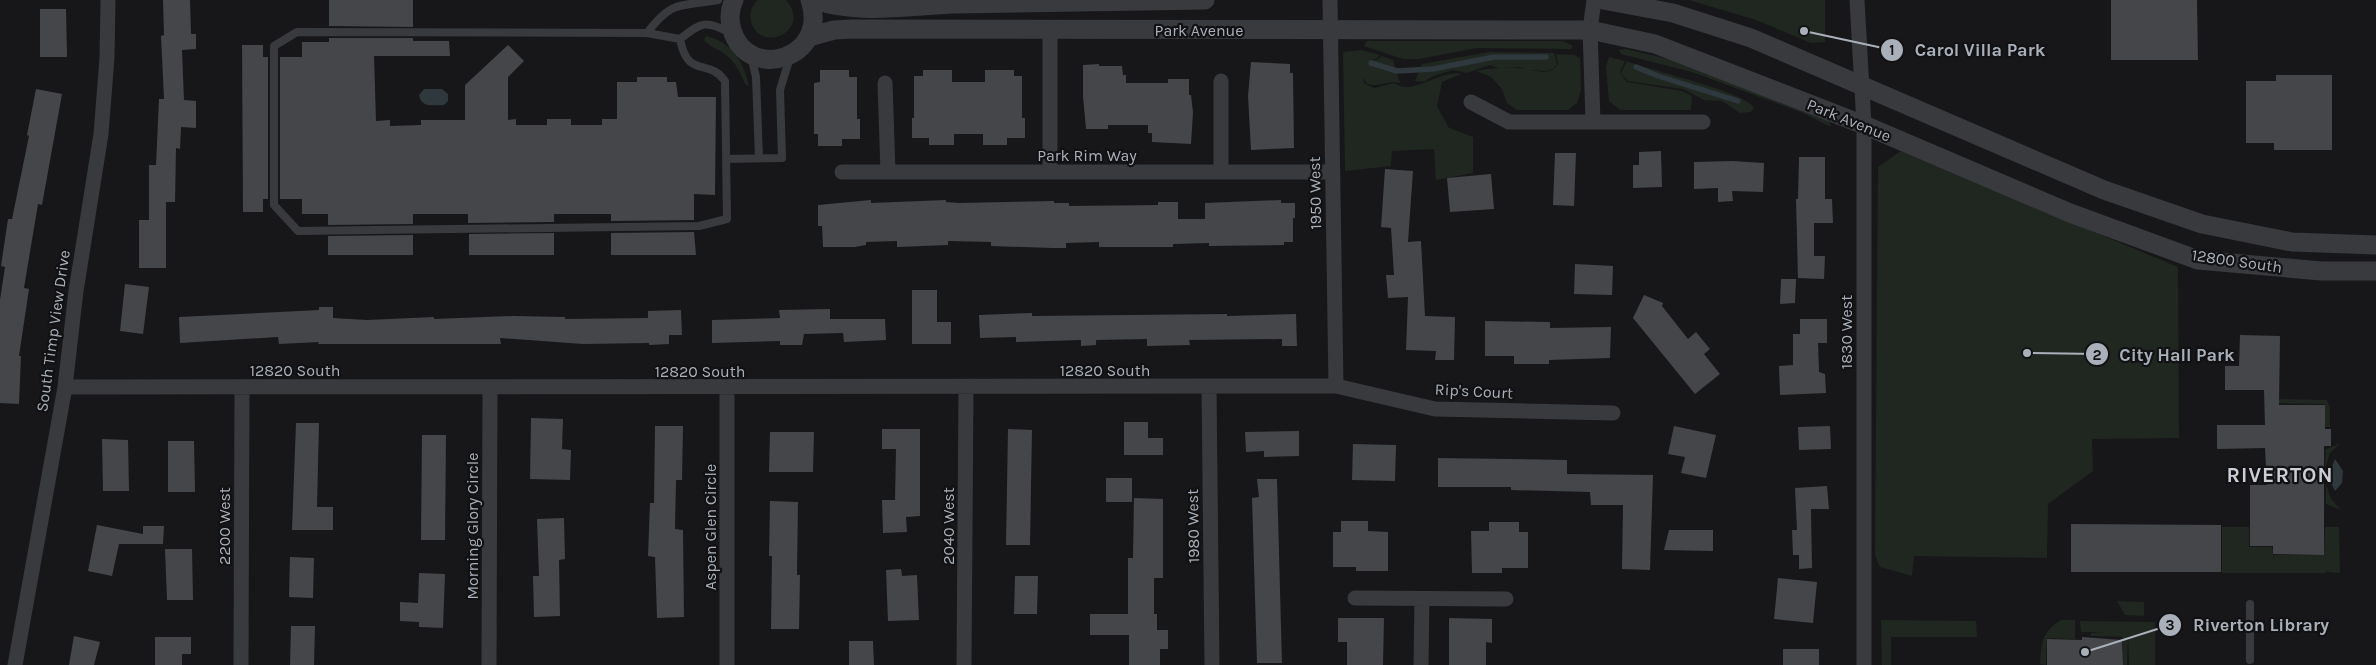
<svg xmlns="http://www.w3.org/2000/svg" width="2376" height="665" font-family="Karla,sans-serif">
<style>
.green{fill:#1f2720}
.water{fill:#2e383d}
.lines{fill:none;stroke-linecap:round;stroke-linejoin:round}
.stream{stroke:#2e383d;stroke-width:5.5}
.building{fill:#444649}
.service{stroke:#383a3e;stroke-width:8}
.minor{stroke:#383a3e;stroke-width:15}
.tertiary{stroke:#383a3e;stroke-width:19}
.labels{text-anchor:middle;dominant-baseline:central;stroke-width:4.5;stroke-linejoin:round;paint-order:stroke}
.street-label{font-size:16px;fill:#aab0b9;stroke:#121214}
.district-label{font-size:21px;font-weight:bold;letter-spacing:1px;fill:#cbced5;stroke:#121214}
.leader{fill:none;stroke:#aab0b9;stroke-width:2}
.callout-dot{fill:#aab0b9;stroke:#121214;stroke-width:2}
.mark-label{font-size:15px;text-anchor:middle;font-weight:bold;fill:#111}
.callout-label{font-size:18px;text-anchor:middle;font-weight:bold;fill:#aab0b9;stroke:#121214;stroke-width:4.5;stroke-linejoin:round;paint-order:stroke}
</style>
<rect width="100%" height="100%" fill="#171719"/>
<path class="green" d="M758,0H786C813,31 759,55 751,21C749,13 752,5 758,0Z
M1689,0H1825V42L1811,43L1756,20Z
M706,36C732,43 743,60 749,86L745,84C741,74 736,63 727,56C720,49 711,48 704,40Z
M1367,41H1563L1573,46L1571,49L1477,48L1419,59H1403L1364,46Z
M1626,49L1693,65L1829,121L1831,127L1803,113L1692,72L1621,54L1619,50Z
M1362,50L1380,55L1376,59L1369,60H1376L1382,56L1393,60L1400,83C1386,80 1379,89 1366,83L1363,76L1364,83L1374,88L1394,83C1413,97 1437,70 1461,74L1442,82L1437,106L1449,128L1473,137V173L1436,180L1434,149L1392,151L1391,166L1345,171L1343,52Z
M1489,52L1554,53L1557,64L1554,68L1547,71L1528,70L1519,67L1498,68L1490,65L1467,73L1453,70L1431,77L1424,82L1415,81L1422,64Z
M1556,54L1574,55L1580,58L1581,90L1577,103L1568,110H1517L1507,103L1502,89L1491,77L1476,71C1486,68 1507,67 1518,68C1531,69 1549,78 1558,64Z
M1609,57L1625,61L1620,72L1627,82L1682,91L1692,96L1691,110H1620L1609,101L1606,67Z
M1627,61C1651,71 1740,90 1754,107L1751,112L1740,113L1722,101L1704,100L1683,89L1628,81L1621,73Z
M1901,151L2178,267L2179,438L2092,439L2093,471L2048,504L2047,558L1914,556L1912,576L1880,567L1875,555L1878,167Z
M2267,399L2327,400L2330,408V427H2325V404L2267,403Z
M2341,443L2330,453L2325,468L2326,449Z
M2326,484L2331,499L2341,510L2326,504Z
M2222,527H2249V547H2272L2274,561V555H2324L2325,527H2339L2340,573L2327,572L2326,569V573H2222Z
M2117,601L2144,602V616L2125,615Z
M1881,620L1976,621L1977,637H1891V665H1882Z
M2061,620H2075V639L2047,638L2046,665L2040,664C2042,643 2041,632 2061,620Z
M2080,621L2155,622V665H2129L2128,632L2127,665H2123V637L2091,636V633L2105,632H2081Z"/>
<path class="water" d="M424,89H442L448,94V101L444,105C433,105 421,108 419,95Z
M2335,459L2343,471L2342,483L2335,491L2328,477Z"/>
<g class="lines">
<path class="stream" d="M1371,63L1397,71L1433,69L1494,57H1546
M1636,67L1658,76L1738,101"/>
</g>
<path class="building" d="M163,0H190L191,34H196V49L182,50L184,100L196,101V128L181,127L180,149L176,148L175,202H166V268H139V220H149V165H156L159,99H164L161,36L164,35Z
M329,0H413V27L329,26Z
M2111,0H2197L2198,60H2111Z
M40,9H66L67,57H40Z
M329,38H413V41H449L450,56H374L376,121L390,120V126L421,125V120H465V85L508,45L524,61L508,77V120L516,119V125H547V119H571V125H602V119H617V82H637V77H667V82H676L678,97H716L715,195L694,194V220L611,221V214H554V222L468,223V214H413V224L328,225V214H302V199H280V57H302V42H329Z
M242,45H263V57H268V199H263V212H243Z
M1251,62L1290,64V73H1293L1294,148L1251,150L1248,96Z
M1099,64V66H1122L1123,75H1126V83H1168V79H1189V95H1191L1193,112L1191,144L1152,142V133H1148V125H1108V129H1086L1083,96V65Z
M820,70H849V77H857V119H860V139H842V146H818V134H814V83L820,82Z
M923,70H952V82H985V70H1014V76H1022V118H1025V138H1007V145H983V134H954V145H929V138H912V118H914V76H923Z
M2276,75H2332V150H2274V143H2246V81H2276Z
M36,89L62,94L42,205L38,204L24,288L29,289L19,356H21L19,404L0,403V300L5,267L1,266L8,219H12L29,136L27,135Z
M1661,151L1662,187L1633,188V165H1639V152Z
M1555,153H1576L1574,206L1553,205Z
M1799,157H1825V199H1832L1833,223H1814V256H1825L1824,279L1798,278L1796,199H1798Z
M1732,161L1764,163L1763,192L1732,191L1733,201L1718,202V188L1694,189V162Z
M1385,169L1413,171L1408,242L1421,241L1425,316L1455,317L1454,360H1435L1436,351L1406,350L1408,297L1388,298L1386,275H1394L1391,228L1381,227Z
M1491,174L1494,209L1450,212L1447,178Z
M871,200V203L946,200V202L959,203L1054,201V203H1069V206L1158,205V202H1178V219H1205V203L1281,200V203H1295V218H1293V242H1284V245L1209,246V243L1173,244V247H1099V242L1066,243V248H1052L991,246V242L948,241V245L897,247V241L866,242V245L855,247H823L822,226H818V205Z
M694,232L696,255H611V233Z
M554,233V255H469V234Z
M413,235V255H328V236Z
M1575,264L1613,266L1612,295L1574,294Z
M1781,279H1796L1795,303L1780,304Z
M125,284L149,287L143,334L120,331Z
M912,290H937V322H951V344H912Z
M1644,295L1663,303L1662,306L1688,339L1696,332L1710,349L1704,354L1720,374L1695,394L1633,318Z
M319,307H333V318L367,320L434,317V319L513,316L565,317V319L648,318V311L681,310L682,335H669V344L649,345V343L583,344L500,338L501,344H318L319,342L279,344L278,337L180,343L179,317L319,310Z
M830,309V319H885L886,340L844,342L843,333L804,334L802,345H780V341L712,343V320L780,318L779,310Z
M1032,313V316L1227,314V316L1296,314L1297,346H1282V339L1189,340L1190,345L1147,346V339L1096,340V345L1081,346V340L1016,342V337L980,338L979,315Z
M1800,319H1827V343H1818L1819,372L1825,374L1826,393L1780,395L1779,366L1793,365V334H1800Z
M1485,321L1550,322V328L1611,327L1610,358L1549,360V364H1514V356H1485Z
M2240,335L2280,336L2279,405H2325V429H2331V446H2324V555L2273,554V546H2250V485H2267L2265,448L2217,449V425H2265L2264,390H2225V366H2239Z
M531,418L563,419L562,449L571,450L570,480L530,479Z
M1124,422H1148V438H1163V455H1124Z
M296,423H319L317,507H333V530H292Z
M655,426H683L682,480H676L675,529L683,530L684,617L657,618L655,557L648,556L650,503H654Z
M1674,426L1716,435L1706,478L1681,473L1685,457L1668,454Z
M1830,426L1831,449L1799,450L1798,427Z
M882,429H920V516L906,517L907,532L883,533L882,500H895L896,449H882Z
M1008,429L1032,430L1030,545H1006Z
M1299,431V456L1264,457V451L1246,452L1245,432Z
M770,432H814L813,472H769Z
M422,435H446L445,540H421Z
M102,439L128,440L129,491H103Z
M168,441H194L195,492H168Z
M1353,444L1396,445L1395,481L1352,480Z
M1438,458L1567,460V474L1653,475L1650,570L1622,569L1623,505H1591L1590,492L1511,490V487H1438Z
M1106,478H1132V502H1106Z
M1257,479H1277L1282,663H1257L1252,498L1259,497Z
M1827,486L1829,509H1811L1812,568L1799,569V555H1793L1792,530H1797L1795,488Z
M1134,498L1163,499V578H1154V614H1157V630H1168V649H1160V665H1129V635H1090V614H1128V558H1133Z
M770,501L798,502L797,575H800L799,629H771L772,556H769Z
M564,518L565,559L559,560L560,616L534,617L533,576H539L537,519Z
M1341,521H1368V531L1388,532V571H1356V567H1333V532H1341Z
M1489,522H1519V532H1528V568H1502V573H1472L1471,531H1489Z
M2071,524L2221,525V572H2071Z
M97,525L143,534V526H164L163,544H119L112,576L88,571Z
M1669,530H1713V551L1664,550Z
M165,549H192L193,600H167Z
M290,557L314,558L313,598L289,597Z
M901,569L902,576L917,575L919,620L888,621L886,570Z
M419,573L445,574L443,628L419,627V622L400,621V602L418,603Z
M1015,576H1038L1037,614H1014Z
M1778,578L1817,582L1813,623L1774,619Z
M1338,618H1384L1383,665H1347V642H1338Z
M1449,618L1492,619V643L1486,642V665H1449Z
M291,626H315L314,665H290Z
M74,636L100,642L94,665H69Z
M155,637H191V654H182V665H155Z
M2082,637L2122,640L2123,665H2047V639L2082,640Z
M849,641H873L874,665H849Z
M1783,649H1819V665H1783Z"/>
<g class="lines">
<path class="service" d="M647,33C672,0 679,7 718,0
M680,39C688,80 708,57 725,81L727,219L699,226L298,231L274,205V46L297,32L647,33L680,39C701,23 705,19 730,33
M751,56L756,77L759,158
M727,159L782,158L780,90L790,57
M2250,660V604"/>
<path class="minor" d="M1330,0L1336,386
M1857,0L1864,125V665
M1221,81V172
M885,83L888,172
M1471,102L1509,122H1703
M1593,121L1590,30L1594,0
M842,172H1332
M1050,172V30
M65,387L1336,386L1435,409L1613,413
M1209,387L1212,665
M1355,598L1506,599
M15,665L65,387L76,291L101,134L107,58L108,0
M241,665L242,388
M489,665L490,388
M727,665V388
M964,665L966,387
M1421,665L1422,599"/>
<path class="tertiary" d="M734,0C729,10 729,20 732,30C748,83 830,59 810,0
M815,0C859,15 907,6 954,4C1037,2 1121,1 1205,0
M1603,0L1673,13L1751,38L2104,190L2202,224L2292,242L2376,245
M809,37L834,30L852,29L1590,30L1655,44L1864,125L2070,213L2198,260L2321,271H2376"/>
</g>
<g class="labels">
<g class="street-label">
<text x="1199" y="30">Park Avenue</text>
<text transform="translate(1849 120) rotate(22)">Park Avenue</text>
<text x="1087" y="155">Park Rim Way</text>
<text transform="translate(1315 193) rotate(-91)">1950 West</text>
<text transform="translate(2237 261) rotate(8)">12800 South</text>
<text transform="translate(53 331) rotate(-82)">South Timp View Drive</text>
<text transform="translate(1846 332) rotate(-90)">1830 West</text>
<text x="295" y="370">12820 South</text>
<text x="1105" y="370">12820 South</text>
<text x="700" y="371">12820 South</text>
<text transform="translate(1474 391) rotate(3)">Rip's Court</text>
<text transform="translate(224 526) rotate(-90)">2200 West</text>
<text transform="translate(472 526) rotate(-90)">Morning Glory Circle</text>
<text transform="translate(948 526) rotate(-90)">2040 West</text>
<text transform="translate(1193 526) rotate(-91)">1980 West</text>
<text transform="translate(710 527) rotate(-90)">Aspen Glen Circle</text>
</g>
<g class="district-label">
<text x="2280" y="475">RIVERTON</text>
</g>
</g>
<path class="leader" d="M1804 31L1892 50M2027 353L2097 354M2085 652L2170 625"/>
<g class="callout-dot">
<circle cx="1804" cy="31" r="5"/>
<circle cx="2027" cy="353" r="5"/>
<circle cx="2085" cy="652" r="5"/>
<circle cx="1892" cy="50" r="12"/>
<circle cx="2097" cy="354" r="12"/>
<circle cx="2170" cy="625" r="12"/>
</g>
<g class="mark-label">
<text x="1892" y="55">1</text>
<text x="2097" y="360">2</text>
<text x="2170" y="630">3</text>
</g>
<g class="callout-label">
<text x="1980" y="56">Carol Villa Park</text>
<text x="2177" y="361">City Hall Park</text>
<text x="2261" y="631">Riverton Library</text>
</g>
</svg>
